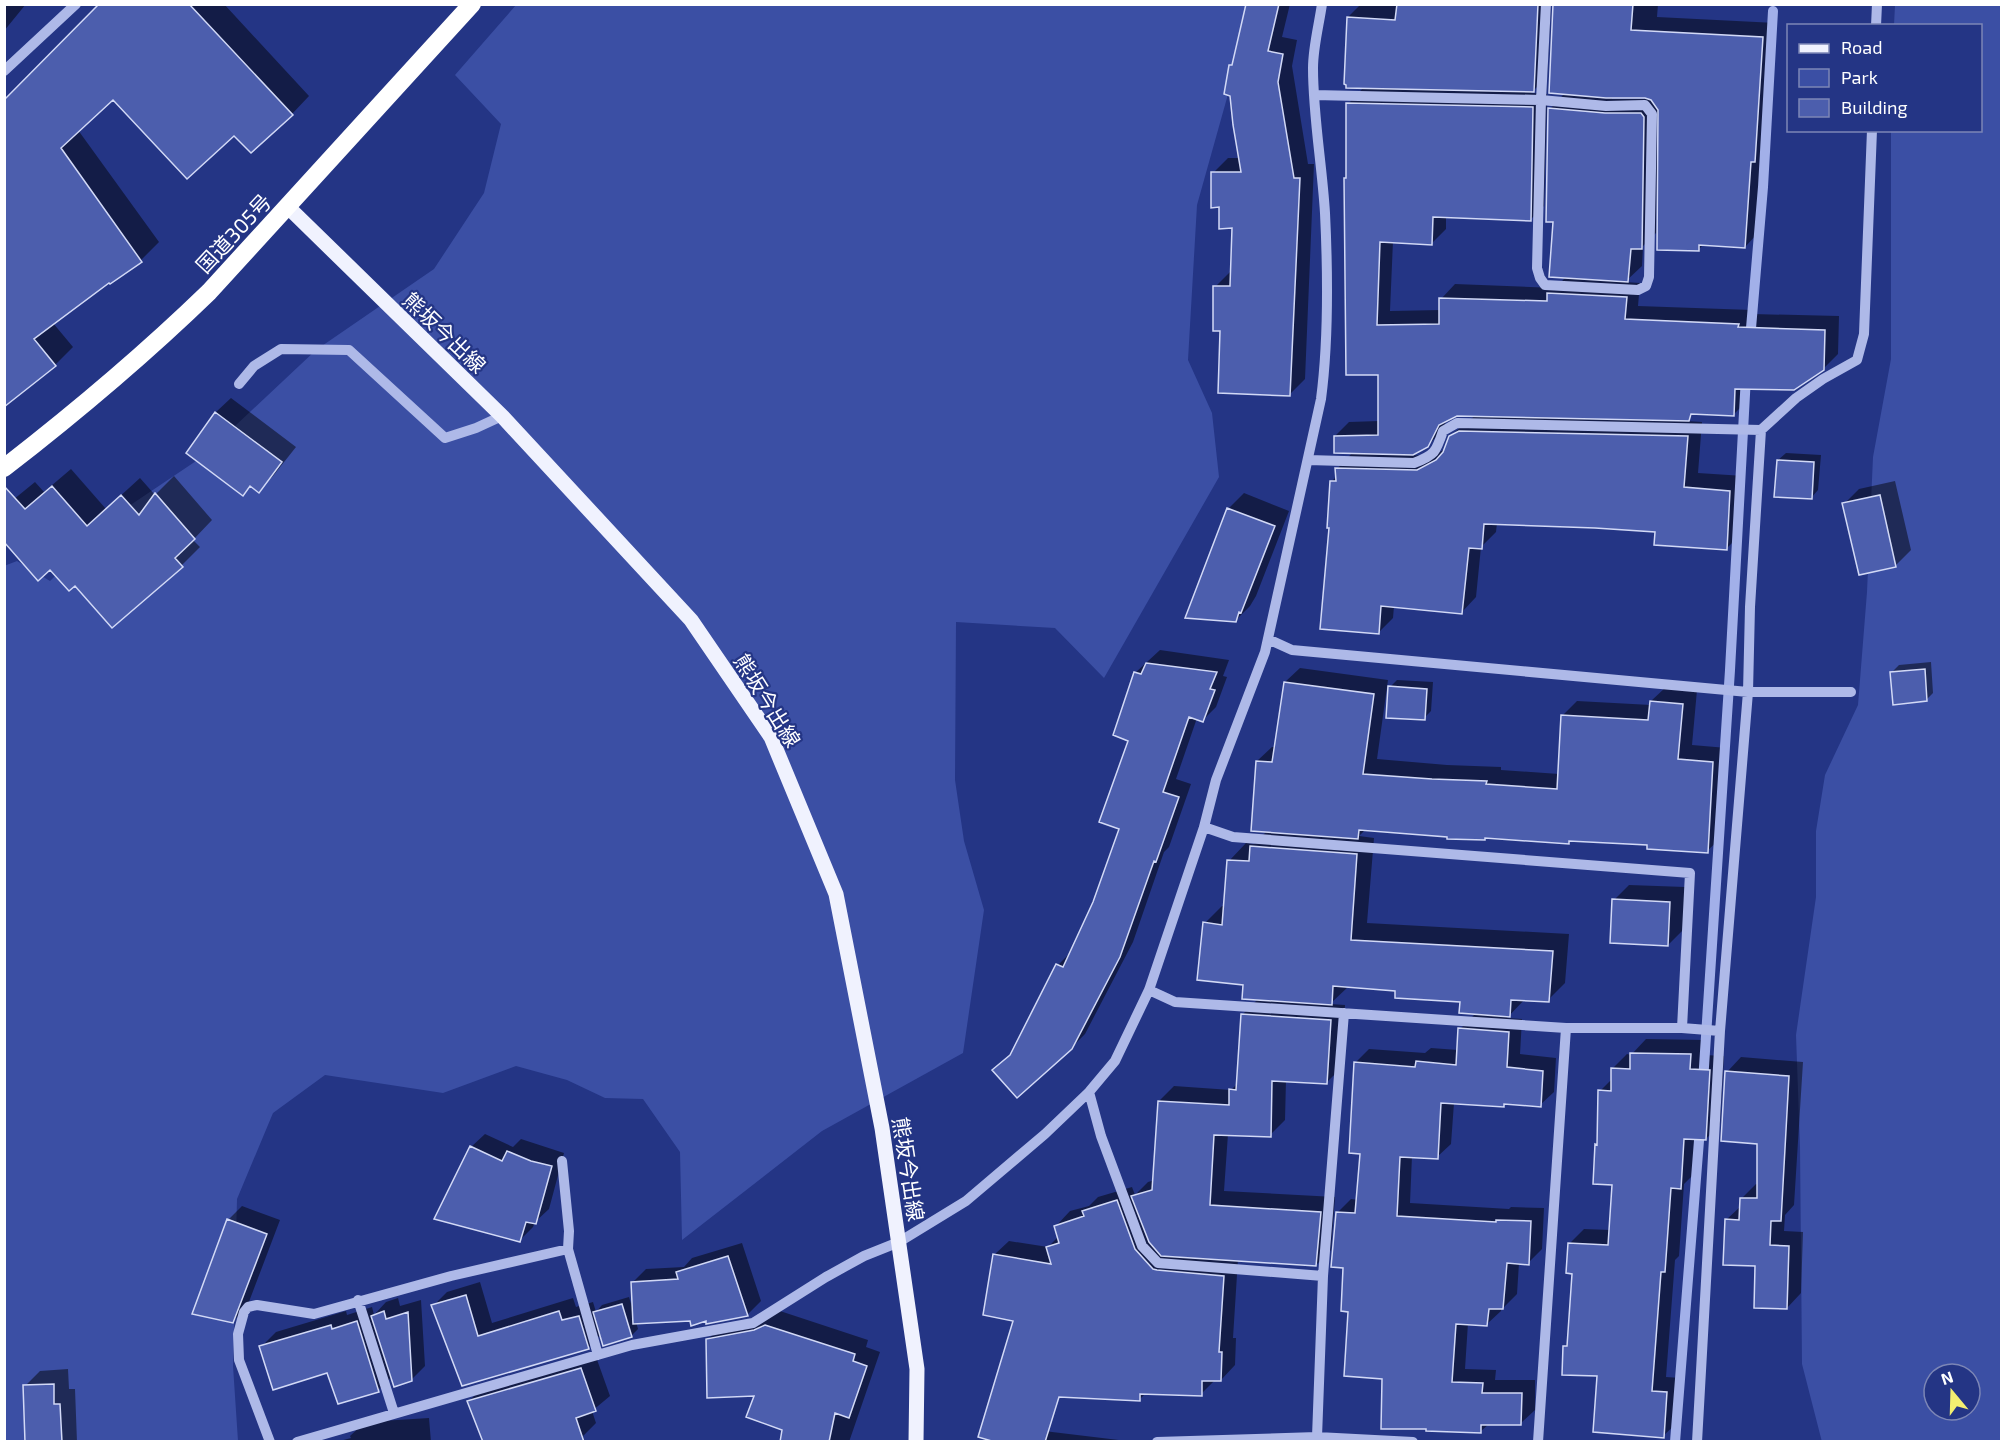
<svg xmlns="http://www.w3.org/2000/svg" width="2006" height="1446" font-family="'Exo 2','Noto Sans JP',sans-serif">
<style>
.green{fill:#3b4fa4;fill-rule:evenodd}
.shadow{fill:#0007;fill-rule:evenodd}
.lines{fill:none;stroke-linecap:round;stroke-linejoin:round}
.stream{stroke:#a2b0e9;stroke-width:10}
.building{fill:#4c5ead;stroke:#d2d9f6;stroke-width:1.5}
.minor{stroke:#aeb9e8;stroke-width:10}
.major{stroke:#f0f2fe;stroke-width:15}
.highway{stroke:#fff;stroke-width:18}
.labels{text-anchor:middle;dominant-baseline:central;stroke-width:4.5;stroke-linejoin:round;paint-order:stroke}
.street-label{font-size:21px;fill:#fff;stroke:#243585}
</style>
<rect width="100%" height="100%" fill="#243585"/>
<path class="green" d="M516,5H1253L1197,205L1188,360L1212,413L1219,477L1104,678L1055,628L956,622L955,780L964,841L984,910L963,1053L822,1131L682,1240L680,1152L643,1099L605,1098L567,1080L516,1066L443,1093L325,1075L273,1113L237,1199L233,1366L238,1441H5L4,566L17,561L50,581L123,510L202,457L316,350L434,269L484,193L501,124L455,75Z
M1895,5H2001V1441L1822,1442L1802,1364L1800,1147L1796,1035L1816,897V831L1825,775L1858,705L1867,592L1873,457L1891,359V131L1980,130V26L1894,25ZM1934,1374H1970V1410H1934Z"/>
<path class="shadow" d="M4,4H26L4,31Z
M101,4H224L309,96L292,114L234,134L113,98L78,130L159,242L141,260L111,282L109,280L53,323L73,347L55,365L4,406V102Z
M1248,4H1290L1282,37L1297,40L1292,66L1308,164H1314L1305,379L1290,394L1221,329L1215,287L1230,272H1232L1234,227L1220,206L1213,173L1228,158H1240L1231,66L1235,62Z
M1361,4H1551L1547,77L1531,93L1547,94L1544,206L1530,220L1446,217V229L1432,243L1393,241L1390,311L1441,310V299L1455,284L1555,288L1566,277L1554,221L1550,109L1565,93L1555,4H1658L1657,17L1776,23L1769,146L1764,151L1759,232L1745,247L1704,244L1699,249L1661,114L1658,109L1656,233L1643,246L1642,266L1625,282L1640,283L1638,306L1752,310V314L1839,316L1838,354L1823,369L1748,388V400L1733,415L1694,413L1686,421L1702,422L1698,473L1744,476L1741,534L1726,549L1657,530L1497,523L1496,532L1481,547L1476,597L1462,612L1394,606L1393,618L1378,633L1330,527L1332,481L1337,476V469L1353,452L1335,436L1349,422L1379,421L1380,373L1347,177L1348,104L1364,87L1348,17ZM1645,96L1652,99H1612V97ZM1457,414H1478L1466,422L1450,437L1445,449L1433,456L1409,455L1427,446L1442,431L1447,419Z
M231,398L296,447L273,476L258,491L251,485L243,494L192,444L216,412Z
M1786,453L1821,455L1818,490L1811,498L1778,460Z
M71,469L106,509L140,478L155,495L174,476L212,520L193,540L200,547L181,566L8,504L35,482L44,492Z
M1895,481L1911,550L1896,565L1860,573L1844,504L1859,489Z
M1244,493L1289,511L1256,596L1250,606L1235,621L1187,617L1229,508Z
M1160,650L1229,660L1223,676L1227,677L1216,707L1203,720L1197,718L1176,779L1191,784L1169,847L1164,852L1133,942L1085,1034L1071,1048L1012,1053L1058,965L1071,952L1094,902L1121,828L1135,673Z
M1931,662L1933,693L1926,700L1892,672L1899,665Z
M1300,668L1388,680L1377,759L1447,765L1501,767V770L1559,774L1562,716L1577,701L1651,705V701L1666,687L1697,690L1692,745L1727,748L1722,837L1707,851L1649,843L1572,840L1569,843L1366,829L1359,836L1374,838L1367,923L1569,934L1565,983L1548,1000L1525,999L1507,1018L1522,1019L1520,1054L1556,1058L1554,1092L1540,1105L1454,1103L1451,1144L1437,1157L1412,1156L1410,1203L1509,1209L1511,1207L1544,1208L1542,1249L1528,1263H1519L1517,1294L1503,1308H1501V1311L1487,1324L1468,1323L1465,1369L1496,1370L1495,1380H1535V1410L1521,1423L1489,1424L1480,1432L1384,1377L1350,1310L1337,1213L1351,1199L1358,1200L1361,1153L1355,1063L1369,1049L1425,1053L1431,1048L1458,1050L1460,1029L1476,1013L1461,1001L1397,990L1349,986L1330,1004L1345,1005L1341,1068L1326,1083L1286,1080L1285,1120L1270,1135L1228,1134L1224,1191L1335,1197L1331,1250L1316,1265L1238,1259L1233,1338H1236L1235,1365L1221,1380L1216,1379L1201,1394L1147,1392L1139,1400L1015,1319L994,1255L1009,1241L1048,1247L1059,1236L1056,1226L1070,1211L1089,1206L1098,1197L1132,1187L1135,1195L1148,1182L1155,1180L1159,1101L1174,1086L1231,1090L1238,1083L1242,1015L1258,999L1244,984L1205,923L1222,906H1225L1229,861L1246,843L1254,844L1267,831L1257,761L1272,747H1276L1285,682Z
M1397,680L1433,682L1431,711L1424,718L1390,687Z
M1629,885L1685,887L1683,930L1668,945L1614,900Z
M1646,1039L1705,1040L1704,1055L1724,1056L1720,1124L1706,1139L1697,1138L1695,1173L1684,1184L1679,1256L1675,1260L1666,1377L1681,1378L1678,1422L1663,1436L1599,1375L1565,1346L1569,1342L1574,1272L1570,1243L1584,1229L1611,1230L1614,1184L1597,1145L1599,1143L1600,1091L1612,1079V1069L1627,1054L1631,1055Z
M1741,1057L1803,1062L1794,1205L1785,1215L1784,1231L1803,1232L1801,1293L1787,1308L1726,1220L1741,1206V1199L1756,1184H1759L1758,1142L1727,1072Z
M485,1134L513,1147L521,1139L564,1153L549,1209L535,1222L533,1227L520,1240L471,1147Z
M242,1206L280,1220L247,1307L233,1321L228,1220Z
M742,1243L761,1301L747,1315L707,1319L636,1322L638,1329L631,1336L601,1334L588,1348L463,1385L433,1306L447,1292L480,1282L492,1323L573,1298L576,1307L593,1302L596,1312L602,1305L629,1297L632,1307H634L632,1283L646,1269L684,1267L692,1258Z
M398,1298L400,1306L421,1300L425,1366L411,1380L392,1377L378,1390L339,1403L328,1371L261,1347L276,1332L346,1311L347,1315L372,1307L374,1315L386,1302Z
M780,1311L868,1340L866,1347L880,1352L849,1442H782L784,1429L707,1340L722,1326Z
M595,1354L610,1396L592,1411L596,1423L582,1437L469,1401L483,1387Z
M68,1369L69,1389H75L77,1442H27L25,1386L40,1371Z
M429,1418L431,1442H336L351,1438L350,1436L365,1422Z
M1019,1428L1127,1441V1442H1006Z
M125,1440V1442H92Z"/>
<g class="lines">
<path class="stream" d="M1750,340L1763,187L1773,11
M1703,1082L1730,670L1746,376
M1675,1442L1700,1128"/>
</g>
<path class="building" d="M99,4H189L293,115L251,153L234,136L187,179L113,100L61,148L142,262L110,284L109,283L34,339L56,366L4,407V100Z
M1246,4H1279L1268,51L1283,54L1278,82L1294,178H1300L1290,396L1218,393L1220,331H1213V286H1230L1232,228L1219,229V207L1211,208V172H1241L1233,125L1230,96L1224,94L1229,65H1232Z
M1397,4H1538L1534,92L1346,88V85L1344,84L1347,17L1395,20Z
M1553,4H1633L1631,30L1763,37L1755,162H1751L1745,248L1699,245V251L1657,250L1658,110L1651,100L1645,98H1606L1549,93Z
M1346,103L1533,107L1531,221L1433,217L1432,245L1380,242L1377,325L1439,324V298L1547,301V293L1627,297L1625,319L1739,324L1738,327L1825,330L1824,370L1794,390L1735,389L1734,416L1691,414L1689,421L1457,416L1439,425L1428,447L1413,455L1334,453V436L1378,435V375H1346L1344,178H1346Z
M1548,108L1605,113H1641L1644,117L1642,249H1631L1628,282L1549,277L1553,222H1546Z
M215,412L282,462L259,493L250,486L243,496L186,453Z
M1459,431L1688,436L1684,487L1730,491L1727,550L1654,545L1655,532L1595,528L1484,524L1482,549L1469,548L1462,614L1381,606L1379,634L1320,629L1329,528H1327L1330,481H1336L1335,468L1417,470L1436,460L1443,452L1449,436Z
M1777,460L1814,462L1812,499L1774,497Z
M4,486L25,509L52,486L87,526L121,495L139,515L155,493L195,539L175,558L183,567L112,628L75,586L69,591L50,570L38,581L4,542Z
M1880,495L1896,567L1859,575L1842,503Z
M1227,508L1275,526L1241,613L1239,612L1236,622L1185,618Z
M1146,663L1217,672L1210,689L1215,690L1203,722L1189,717L1163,792L1179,797L1156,862L1154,861L1120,957L1072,1049L1017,1098L992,1070L1010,1055L1056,964L1063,967L1093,902L1119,829L1099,822L1128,741L1113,735L1134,672L1141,674Z
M1925,669L1927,701L1893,705L1890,672Z
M1284,682L1374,694L1363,774L1432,779L1487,781L1486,784L1557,789L1561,715L1648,720L1650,701L1683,704L1678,759L1713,762L1708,853L1647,849V845L1569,841V844L1485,838V840L1447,839V837L1359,830L1358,839L1251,831L1256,761L1272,762Z
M1388,686L1427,689L1425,720L1386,718Z
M1250,846L1357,854L1351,940L1553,951L1549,1002L1511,1000L1510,1017L1459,1013L1460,1002L1395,998V991L1333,986L1332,1005L1242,999L1243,985L1197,980L1203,922L1222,925L1227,860L1249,861Z
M1612,899L1670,902L1668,946L1610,943Z
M1241,1014L1331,1020L1327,1084L1272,1081L1271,1137L1214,1135L1210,1205L1321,1212L1316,1266L1161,1256L1149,1242L1131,1196L1152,1190L1158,1101L1229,1105V1089L1236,1090Z
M1458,1028L1509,1032L1507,1067L1543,1071L1541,1107L1504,1104V1107L1441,1103L1438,1159L1400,1157L1397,1216L1496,1222V1220L1531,1221L1529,1265L1507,1263L1503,1309H1489L1487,1326L1456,1324L1452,1382L1483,1383L1482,1393H1522L1521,1425H1481V1433L1426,1431V1429H1381L1382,1379L1344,1376L1348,1312L1341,1311L1343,1268L1331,1267L1336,1212L1355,1213L1360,1154L1349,1153L1354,1062L1415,1067L1416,1061L1456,1065Z
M1630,1053L1691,1054L1690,1069L1710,1070L1706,1140L1684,1139L1681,1189L1671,1188L1665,1272H1661L1652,1391L1667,1392L1664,1438L1593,1432L1597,1376L1562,1375L1563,1346H1567L1572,1274L1566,1273L1568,1243L1608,1245L1612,1185L1593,1184L1595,1144L1597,1145L1598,1090L1611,1091V1068L1630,1069Z
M1725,1071L1789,1076L1781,1221H1771L1770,1245L1789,1246L1787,1309L1754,1308L1755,1266L1723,1265L1725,1219L1739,1220L1740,1198H1757V1144L1721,1141Z
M470,1146L502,1161L507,1151L531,1161L552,1166L536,1224L526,1222L520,1242L434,1219Z
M1117,1200L1135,1249L1153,1269L1157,1270L1224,1276L1219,1352H1222L1221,1381H1202V1396L1140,1394V1401L1059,1397L1045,1442H995L978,1437L1013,1321L983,1315L993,1254L1051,1264L1046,1247L1059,1243L1054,1226L1084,1216L1082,1211Z
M227,1219L267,1234L233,1323L192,1314Z
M728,1256L748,1316L706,1324V1321L691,1326L690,1321L633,1324L631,1282L678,1279L676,1272Z
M466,1295L478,1336L559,1311L562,1320L579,1316L589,1349L462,1386L431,1305Z
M622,1304L632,1337L603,1346L593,1312Z
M384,1311L386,1319L408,1312L412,1381L394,1387L371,1316Z
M357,1321L379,1392L338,1404L327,1373L273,1390L259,1346L331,1325L332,1329Z
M765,1325L855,1354L853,1361L867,1366L849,1418L835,1413L829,1442H780L782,1430L746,1417L754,1396L707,1398L706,1339L754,1330Z
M581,1368L596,1411L576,1418L584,1442H483L467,1401Z
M54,1384V1404H60L62,1442H25L23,1385Z"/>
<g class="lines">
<path class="minor" d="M1876,26L1877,4
M4,71L76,4
M1314,95L1541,100L1606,106L1645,105L1652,114L1649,277L1646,286L1638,290L1545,285L1540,278L1537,268L1541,100L1546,4
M239,384L254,366L281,349L349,350L445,438L476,428L502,416
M1308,460L1414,463C1435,455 1436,452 1443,431L1457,423L1761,430
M1268,639L1292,650L1748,692H1851
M1204,827L1233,837L1690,873L1682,1028
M1149,990L1175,1002L1566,1028H1682L1720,1031
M1089,1092L1101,1136L1142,1246L1158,1263L1323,1276
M562,1161L569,1231L568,1249
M358,1300L394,1413
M1317,1437L1323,1276L1344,1013
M270,1442L239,1360L238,1334L244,1312L248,1307L257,1305L314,1314L451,1276L568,1249L598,1355
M297,1442L632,1345L753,1323L826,1277L864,1256L899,1242L966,1201L1045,1134L1089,1092L1115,1061L1149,990L1204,827L1216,780L1265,652L1321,399C1329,338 1328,275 1325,213C1322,164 1313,116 1313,68C1313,47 1319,25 1322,4
M1157,1442L1317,1437L1413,1442
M1538,1442L1566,1028
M1697,1442L1720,1031L1748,692L1750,607L1761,430L1796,398L1823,379L1857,360L1864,334L1872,130"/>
<path class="major" d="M288,207L502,416L691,620L771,737L836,894L882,1128L917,1369L916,1442"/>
<path class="highway" d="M4,468C75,413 144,355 209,292L472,4"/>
</g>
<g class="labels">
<g class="street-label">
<text transform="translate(233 233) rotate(-47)">国道305号</text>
<text transform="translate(445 332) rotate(44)">熊坂今出線</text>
<text transform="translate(768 700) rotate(58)">熊坂今出線</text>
<text transform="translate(909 1169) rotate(81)">熊坂今出線</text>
</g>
</g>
<rect width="2006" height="1446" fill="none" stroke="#ffffff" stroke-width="12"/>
<rect x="1787" y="24" width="195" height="108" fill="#243585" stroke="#7c86b6" stroke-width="1.5"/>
<rect x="1799" y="44" width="30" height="9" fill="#f0f2fe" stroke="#7c86b6" stroke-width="1.5"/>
<text x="1841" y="54" font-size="18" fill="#ffffff">Road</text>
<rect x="1799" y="69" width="30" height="18" fill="#3b4fa4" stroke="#7c86b6" stroke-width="1.5"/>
<text x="1841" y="84" font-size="18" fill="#ffffff">Park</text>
<rect x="1799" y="99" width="30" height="18" fill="#4c5ead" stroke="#7c86b6" stroke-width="1.5"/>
<text x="1841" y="114" font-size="18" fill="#ffffff">Building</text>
<g transform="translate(1952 1392) rotate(341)"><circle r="28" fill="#243585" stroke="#7c86b6" stroke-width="1.5"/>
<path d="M0-4.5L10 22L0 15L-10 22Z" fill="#f3ef71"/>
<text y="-9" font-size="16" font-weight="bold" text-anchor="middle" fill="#ffffff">N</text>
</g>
</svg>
